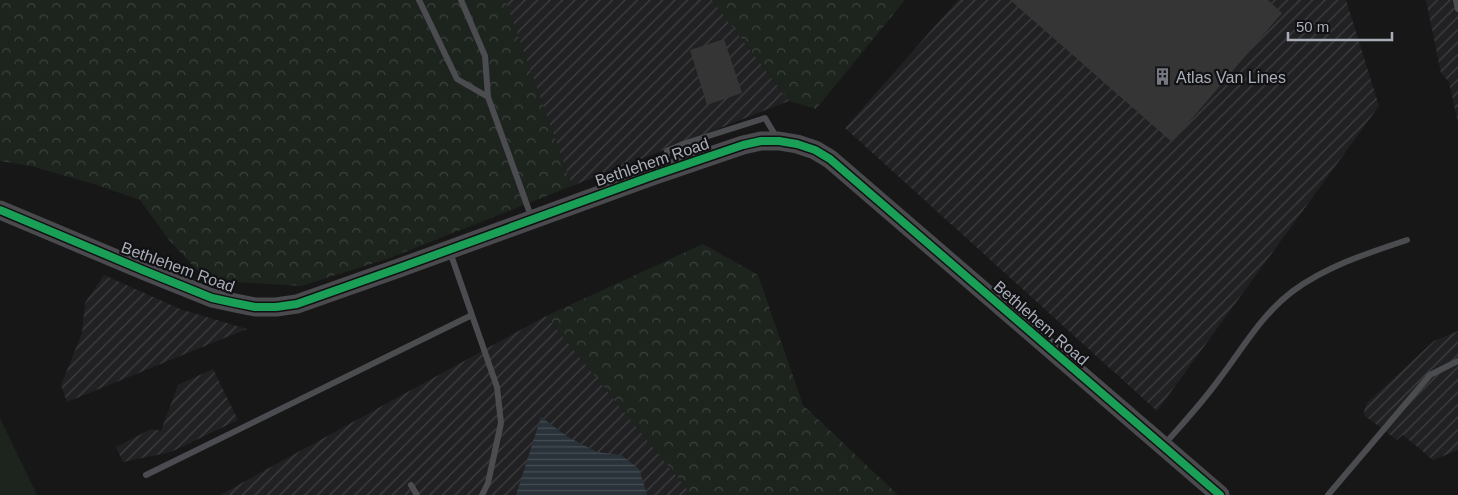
<svg xmlns="http://www.w3.org/2000/svg" width="1458" height="495" font-family="Arial,sans-serif">
<style>
.industrial{fill:url(#industrial-furrows)}
.green{fill:#1d241e}
.forest{fill:url(#forest-crowns)}
.water{fill:url(#water-rules)}
.building{fill:#353536}
.lines{fill:none;stroke-linecap:round;stroke-linejoin:round}
.lane{stroke:#4b4c50;stroke-width:6}
.secondary{stroke:#4a4a4e;stroke-width:19}
.cycleway-casing{stroke:#111113;stroke-width:11}
.cycleway{stroke:#1a9f57;stroke-width:8}
.labels{text-anchor:middle;dominant-baseline:central;stroke-width:4.5;stroke-linejoin:round;paint-order:stroke}
.poi-label{font-size:16px;fill:#a8adb8;stroke:#111113;text-anchor:start}
.street-label{font-size:16px;fill:#a8adb8;stroke:#111113}
</style>
<defs>
<pattern id="industrial-furrows" width="10" height="10" patternUnits="userSpaceOnUse" patternTransform="scale(1.25)"><rect width="10" height="10" fill="#212123"/><path d="M-1 1l2-2M0 10L10 0M9 11l2-2" fill="none" stroke="#3e3f41"/></pattern>
<pattern id="forest-crowns" width="20" height="18" patternUnits="userSpaceOnUse" patternTransform="scale(1.25)"><rect width="20" height="18" fill="#1d241e"/><path d="M2 6a3 3 0 1 1 6 0M12 15a3 3 0 1 1 6 0" fill="none" stroke="#3b413d"/></pattern>
<pattern id="water-rules" width="6" height="5" patternUnits="userSpaceOnUse" patternTransform="scale(1.25)"><rect width="6" height="5" fill="#2a3239"/><path d="M0 2.5h6" fill="none" stroke="#464d54"/></pattern>
</defs>
<rect width="100%" height="100%" fill="#171717"/>
<path class="industrial" d="M505,0H712L789,101L572,186Z
M958,0H1346L1379,106L1157,411L845,128Z
M1426,0H1458V124L1449,82L1441,73Z
M104,275L180,309L247,329L67,402L61,385L82,333L85,303Z
M546,316L692,495H220Z
M1458,331V450L1433,460L1403,435L1397,440L1365,416L1364,411L1367,403L1434,341Z
M213,369L238,420L171,452L123,462L116,447L151,429L161,431L178,385Z"/>
<path class="green" d="M0,418L37,495H0Z"/>
<path class="forest" d="M0,0H505L572,186L387,259L301,286L220,281L197,270L169,240L140,200L97,185L31,166L0,161Z
M712,0H905L816,109L789,101Z
M703,244L758,275L803,405L898,495H692L546,316Z"/>
<path class="water" d="M541,417L568,437L597,452L621,455L639,469L647,495H516Z"/>
<path class="building" d="M1010,0H1268L1282,13L1172,142Z
M724,39L742,93L707,105L690,50Z"/>
<g class="lines">
<path class="lane" d="M419,0L457,79L488,97
M461,0L485,56L488,97L532,219
M1456,0L1458,9
M666,169L667,151L683,144L765,118L777,138
M450,252L497,387L501,423L488,483L482,495
M1164,445C1183,423 1203,402 1220,378C1243,348 1262,314 1293,291C1327,266 1368,253 1407,240
M146,475L472,315
M411,485L417,495
M1328,495L1430,375L1458,361"/>
<path class="secondary" d="M0,210L145,271L212,298L235,303L255,307H276L297,304L399,268L652,176L743,145L761,141H779L797,144L815,150L830,159L1220,495"/>
<defs>
<path id="cycleway" d="M0,210L145,271L212,298L235,303L255,307H276L297,304L399,268L652,176L743,145L761,141H779L797,144L815,150L830,159L1220,495"/>
</defs>
<use href="#cycleway" class="cycleway-casing"/>
<use href="#cycleway" class="cycleway"/>
</g>
<defs>
<symbol id="building-bare" viewBox="-9 -9 18 18"><path d="M-4-6H4V6H1V3H-1V6H-4ZM-2.5-4.3h1.7v1.8h-1.7ZM.8-4.3h1.7v1.8H.8ZM-2.5-1h1.7V.8h-1.7ZM.8-1h1.7V.8H.8Z" fill="#757880" stroke="#111113" stroke-width="2.5" paint-order="stroke"/></symbol>
</defs>
<g fill-rule="evenodd">
<use href="#building-bare" x="1150" y="64" width="25" height="25"/>
</g>
<g class="labels">
<g class="poi-label">
<text x="1176" y="77">Atlas Van Lines</text>
</g>
<g class="street-label">
<text transform="translate(652 162) rotate(-19)">Bethlehem Road</text>
<text transform="translate(178 267) rotate(20)">Bethlehem Road</text>
<text transform="translate(1041 323) rotate(41)">Bethlehem Road</text>
</g>
</g>
<path d="M1288 32v8h104v-8" fill="none" stroke="#a8adb8" stroke-width="2.5"/>
<text x="1296" y="32" font-size="15" fill="#a8adb8" stroke="#111113" stroke-width="4" paint-order="stroke">50 m</text>
</svg>
